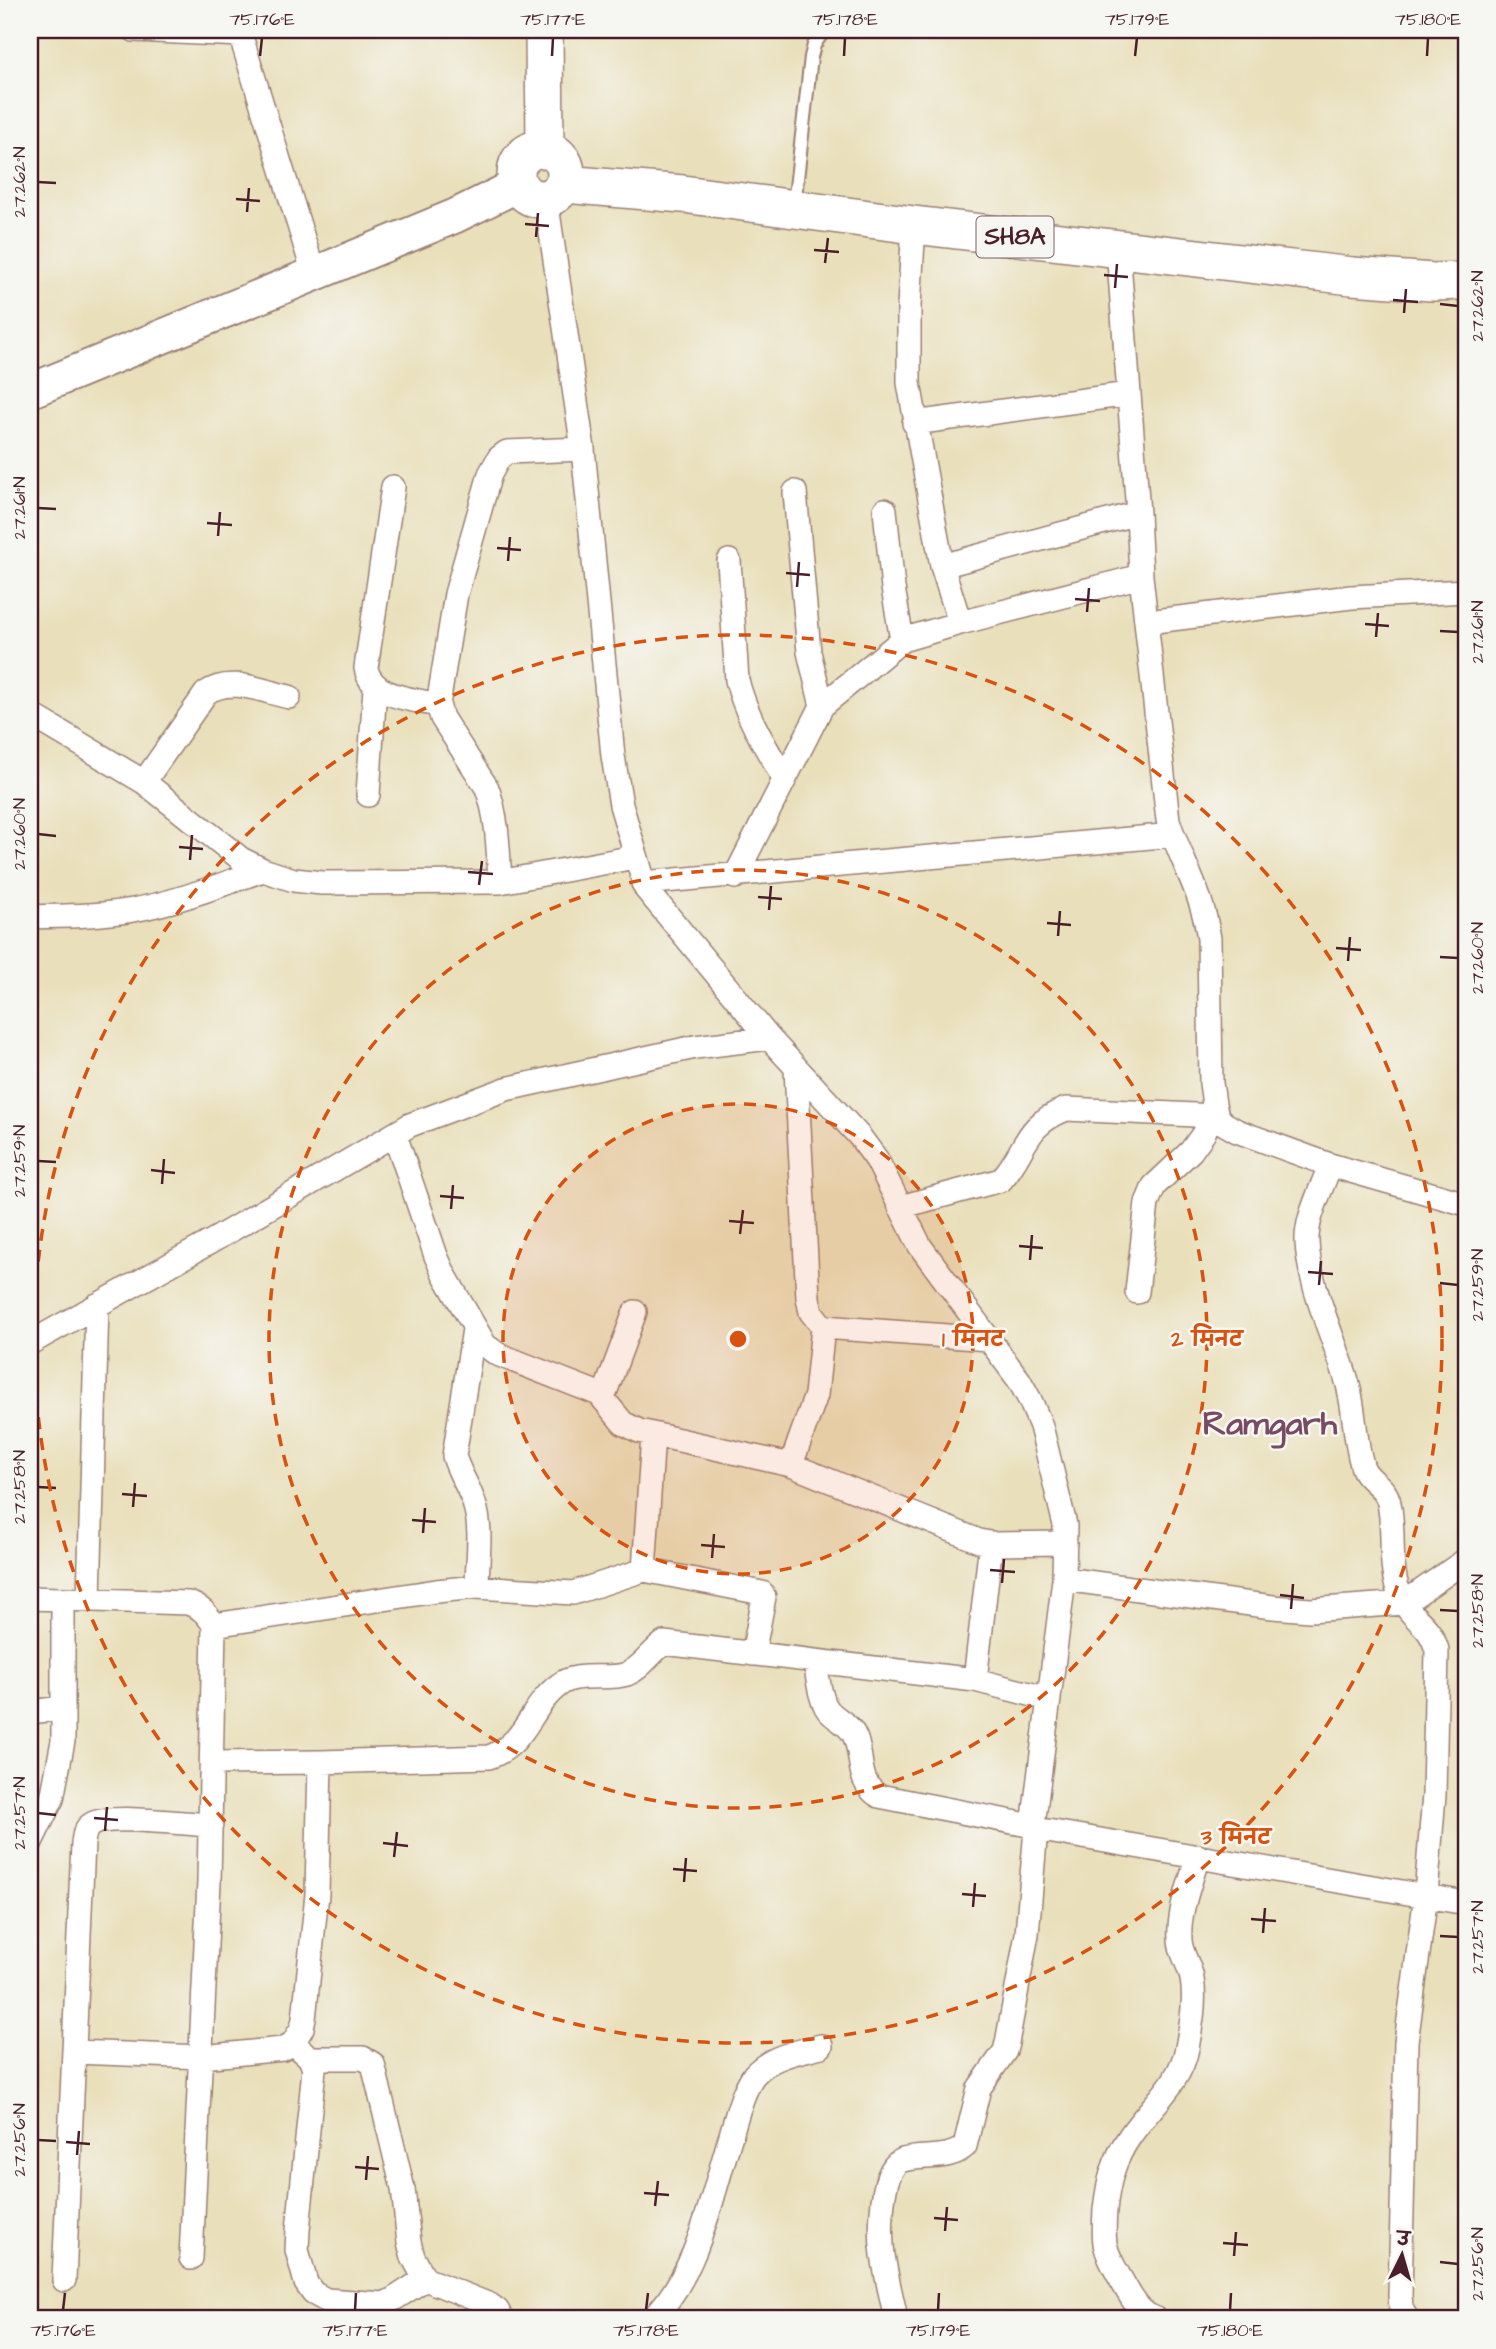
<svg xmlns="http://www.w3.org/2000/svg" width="1496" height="2349" font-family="'Architects Daughter','Playpen Sans Deva',sans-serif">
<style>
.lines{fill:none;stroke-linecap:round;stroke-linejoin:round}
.lane-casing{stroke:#9a7f72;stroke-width:16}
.street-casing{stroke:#9a7f72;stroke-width:26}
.secondary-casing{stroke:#9a7f72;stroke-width:37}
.primary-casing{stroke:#9a7f72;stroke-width:40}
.lane{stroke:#fff;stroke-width:12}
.street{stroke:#fff;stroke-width:23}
.secondary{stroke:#fff;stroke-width:33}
.primary{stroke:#fff;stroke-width:37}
.ticks{fill:none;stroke:#4a1f2b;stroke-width:2.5}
.ring{fill:none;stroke:#d8530f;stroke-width:3.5;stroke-dasharray:12 9}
.labels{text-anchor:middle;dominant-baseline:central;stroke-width:5;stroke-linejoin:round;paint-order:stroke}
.shield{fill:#f6f6f2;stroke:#7e6067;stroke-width:2}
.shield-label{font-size:24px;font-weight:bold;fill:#4a1f2b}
.district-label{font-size:33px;font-weight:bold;fill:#784b62;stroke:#f6f6f2}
.centre{fill:#d8530f;stroke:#f6f6f2;stroke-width:3.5}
.ring-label{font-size:21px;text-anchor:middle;font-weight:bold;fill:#d8530f;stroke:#f6f6f2;stroke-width:5;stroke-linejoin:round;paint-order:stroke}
.neatline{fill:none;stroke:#4a1f2b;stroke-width:2.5}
.ticks-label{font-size:18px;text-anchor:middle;fill:#4a1f2b}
</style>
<rect width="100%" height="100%" fill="#f6f6f2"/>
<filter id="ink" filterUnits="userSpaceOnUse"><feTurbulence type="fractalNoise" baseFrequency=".0143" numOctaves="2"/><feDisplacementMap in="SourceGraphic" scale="14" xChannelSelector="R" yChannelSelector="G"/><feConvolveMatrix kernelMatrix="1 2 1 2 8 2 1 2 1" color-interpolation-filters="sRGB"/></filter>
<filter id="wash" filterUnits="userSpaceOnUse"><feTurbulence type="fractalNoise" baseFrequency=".00686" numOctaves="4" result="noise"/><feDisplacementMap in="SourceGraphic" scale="28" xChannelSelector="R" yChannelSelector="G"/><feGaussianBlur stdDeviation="1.57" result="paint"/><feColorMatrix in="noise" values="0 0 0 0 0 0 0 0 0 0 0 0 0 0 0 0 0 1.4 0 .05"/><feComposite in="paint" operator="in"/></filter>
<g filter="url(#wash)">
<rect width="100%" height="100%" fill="#e9dfba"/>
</g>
<g filter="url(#ink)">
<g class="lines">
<defs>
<path id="lane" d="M794,205L811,57L814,45L824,30"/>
<path id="street" d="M134,30L241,35
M239,30L314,274
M546,199L583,449L613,756L621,805L646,889L769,1038L860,1137L877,1160L920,1246L1019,1380L1030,1400L1041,1426L1065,1525L1064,1579L1033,1826L1036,1829L1466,1903
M914,225L909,306V383L942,566L960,623
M1118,248L1138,513L1141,576L1168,820C1181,862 1203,893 1209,939L1211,1083L1214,1104L1217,1116L1223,1123L1237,1131L1330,1165L1466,1204
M914,423L1129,394
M393,487L366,668C371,698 414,699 438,705
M795,492L809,652L822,706
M885,510L893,588L902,640
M729,561L737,680C746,717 766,747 784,779
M942,566L1138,513
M1147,622L1351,597L1466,591
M30,714L144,782L241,859L263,870L294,880L322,883L500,882L635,857
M144,782L206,693C230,676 262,691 289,697
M368,795L375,687
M735,877L822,706L902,640L960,623L1141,576
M500,882C498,849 498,818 487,788L442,718L438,705L456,594L490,474L499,458L507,452L583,449
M643,883L1173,835
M30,917C64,916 99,916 133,910C178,902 220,885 263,870
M796,1069L808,1298L811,1312L823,1327L989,1339
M395,1135L436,1256L444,1274L485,1345L497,1354L599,1394L623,1423L639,1431L791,1465L979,1541L995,1544L1065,1543
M1330,1165C1322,1189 1306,1217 1307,1242C1309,1287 1334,1337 1347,1381C1355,1408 1354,1438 1362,1465C1366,1481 1386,1485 1389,1503C1396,1536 1386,1572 1404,1603C1415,1622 1430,1624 1437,1650L1434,1795L1426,1895L1406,2042L1400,2295L1401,2307L1407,2319
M900,1207L1001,1180C1028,1150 1022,1126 1066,1109L1217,1116
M1137,1292L1147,1203L1154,1186L1191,1151L1204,1133L1210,1116
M474,1329L454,1456C459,1473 469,1487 474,1503C483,1529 477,1560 477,1587
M30,1343L214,1240L410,1125L506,1089L695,1047L769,1038
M603,1398L635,1312
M791,1465L816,1395L823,1327
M644,1570L653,1435
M1064,1579L1273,1607L1310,1610L1404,1603L1466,1560
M30,1598L188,1603C201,1607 207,1614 214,1625L209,1882L191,2258
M89,1599L97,1305
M214,1625L436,1591L477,1587L573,1593L644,1570L762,1593L764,1597L753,1654
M815,1662C818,1676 819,1698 828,1710C836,1720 850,1724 855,1737C864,1759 856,1782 879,1796L1033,1826
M975,1680L991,1543
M30,1712L63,1708
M212,1763L320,1762L489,1757C528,1743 529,1707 559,1685C576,1671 607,1681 627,1674C642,1668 651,1652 664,1643L975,1680L1049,1699
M30,1844L52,1799L63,1741V1599
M293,2043L310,2058L314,2069L298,2230L297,2250L306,2283L313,2293L326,2300L384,2304L394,2299L425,2279
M75,2052L202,2057L283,2049L293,2043L302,2028L304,2019L317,1894L320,1762
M310,2058H363L373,2064L403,2189L409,2242L413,2257L425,2279L490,2305L497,2310L502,2319
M64,2280L83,1843C84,1835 85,1828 92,1824C109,1814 188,1824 211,1825
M652,2319C698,2274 712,2195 731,2135C736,2118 743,2089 754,2075C771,2056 798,2052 821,2046
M896,2319C892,2298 886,2277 883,2255C880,2234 879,2167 903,2160C923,2154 949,2161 965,2146L979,2088L1005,2051L1007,2043L1027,1934L1036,1829
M1156,2319C1137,2313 1128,2291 1119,2276C1103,2248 1103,2242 1105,2210C1108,2182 1114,2159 1130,2136C1150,2106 1180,2085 1187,2048C1191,2026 1196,2000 1192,1979C1190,1965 1180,1953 1180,1939C1178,1911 1191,1882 1198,1856"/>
<path id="secondary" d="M30,391L455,216L518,185"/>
<path id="primary" d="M544,30L545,150
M516 174a25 25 0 1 1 50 0a25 25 0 1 1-50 0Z
M564,184L683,194L914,225L1352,276L1432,282L1466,281"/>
</defs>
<use href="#lane" class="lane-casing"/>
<use href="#street" class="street-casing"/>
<use href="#secondary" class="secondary-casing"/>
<use href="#primary" class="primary-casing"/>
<use href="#lane" class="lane"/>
<use href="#street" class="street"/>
<use href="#secondary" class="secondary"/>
<use href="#primary" class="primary"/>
</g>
</g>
<path class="ticks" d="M260,56L262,38M552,56L553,38M844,56L845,38M1135,56L1137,38M1427,56L1428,38M38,182L56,183M236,199L260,201M247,212L249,188M525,224L549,226M536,237L538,213M814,250L839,252M825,263L828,238M1104,275L1128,277M1115,288L1117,264M1393,300L1418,302M1440,304L1458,306M1404,313L1406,289M38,508L56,509M207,523L232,525M218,536L220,512M497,548L521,550M508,561L510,537M786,573L810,575M797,587L799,562M1075,599L1100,601M1087,612L1089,588M1365,624L1389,626M1440,631L1458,632M1376,637L1378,613M38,834L56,836M179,847L203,849M190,860L192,835M468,872L493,874M479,885L482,861M758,897L782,899M769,910L771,886M1047,923L1071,925M1058,936L1060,911M1336,948L1361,950M1440,957L1458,958M1348,961L1350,937M38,1161L56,1162M151,1170L175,1173M162,1184L164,1159M440,1196L464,1198M451,1209L453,1185M729,1221L754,1223M740,1234L743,1210M1019,1246L1043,1248M1030,1260L1032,1235M1308,1272L1333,1274M1440,1283L1458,1285M1319,1285L1321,1261M38,1487L56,1488M122,1494L147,1496M133,1507L135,1483M412,1520L436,1522M423,1533L425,1508M701,1545L725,1547M712,1558L714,1534M990,1570L1015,1572M1002,1583L1004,1559M1280,1595L1304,1598M1291,1609L1293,1584M1440,1610L1458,1611M38,1813L56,1815M94,1818L118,1820M105,1831L107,1807M383,1843L408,1846M394,1857L397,1832M673,1869L697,1871M684,1882L686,1858M962,1894L986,1896M973,1907L975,1883M1251,1919L1276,1921M1263,1933L1265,1908M1440,1936L1458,1937M38,2140L56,2141M66,2142L90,2144M77,2155L79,2131M355,2167L379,2169M366,2180L368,2156M644,2193L669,2195M655,2206L658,2181M934,2218L958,2220M945,2231L947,2207M1223,2243L1248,2245M1234,2256L1236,2232M1440,2262L1458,2264M63,2310L65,2293M355,2310L356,2293M646,2310L648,2293M938,2310L939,2293M1230,2310L1231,2293"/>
<circle cx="738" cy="1339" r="235" fill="#d8530f" fill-opacity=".12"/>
<g class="ring">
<circle cx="738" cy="1339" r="235"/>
<circle cx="738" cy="1339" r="469"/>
<circle cx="738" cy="1339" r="704"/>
</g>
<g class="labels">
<rect class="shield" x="976.5" y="216.5" width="77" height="41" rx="5"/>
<g class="shield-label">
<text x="1015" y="237">SH8A</text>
</g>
<g class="district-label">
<text x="1270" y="1424">Ramgarh</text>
</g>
</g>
<circle cx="738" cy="1339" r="10" class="centre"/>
<g class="ring-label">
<text x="973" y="1346">1 मिनट</text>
<text x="1207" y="1346">2 मिनट</text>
<text x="1236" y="1844">3 मिनट</text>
</g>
<rect width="1496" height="2349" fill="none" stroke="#f6f6f2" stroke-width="77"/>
<g transform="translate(1402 2255) rotate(5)" stroke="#f6f6f2" stroke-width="5" paint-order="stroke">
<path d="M0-5L12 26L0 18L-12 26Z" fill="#4a1f2b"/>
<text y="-10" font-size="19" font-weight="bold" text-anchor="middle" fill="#4a1f2b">उ</text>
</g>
<rect x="38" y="38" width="1420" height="2272" class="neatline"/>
<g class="ticks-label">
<text x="262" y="25">75.176°E</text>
<text x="553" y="25">75.177°E</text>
<text x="845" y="25">75.178°E</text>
<text x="1137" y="25">75.179°E</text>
<text x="1428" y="25">75.180°E</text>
<text transform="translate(19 182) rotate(-90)" y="6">27.262°N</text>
<text transform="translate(1477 306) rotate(-90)" y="6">27.262°N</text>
<text transform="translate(19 508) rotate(-90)" y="6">27.261°N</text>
<text transform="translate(1477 632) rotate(-90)" y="6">27.261°N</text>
<text transform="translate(19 834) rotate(-90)" y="6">27.260°N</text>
<text transform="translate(1477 958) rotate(-90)" y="6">27.260°N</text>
<text transform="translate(19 1161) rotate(-90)" y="6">27.259°N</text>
<text transform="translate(1477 1285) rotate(-90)" y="6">27.259°N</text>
<text transform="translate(19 1487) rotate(-90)" y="6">27.258°N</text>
<text transform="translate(1477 1611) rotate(-90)" y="6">27.258°N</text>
<text transform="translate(19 1813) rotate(-90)" y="6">27.257°N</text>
<text transform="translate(1477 1937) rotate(-90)" y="6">27.257°N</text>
<text transform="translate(19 2140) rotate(-90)" y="6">27.256°N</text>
<text transform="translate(1477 2264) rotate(-90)" y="6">27.256°N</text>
<text x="63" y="2336">75.176°E</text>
<text x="355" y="2336">75.177°E</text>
<text x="646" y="2336">75.178°E</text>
<text x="938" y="2336">75.179°E</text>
<text x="1230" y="2336">75.180°E</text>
</g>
</svg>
